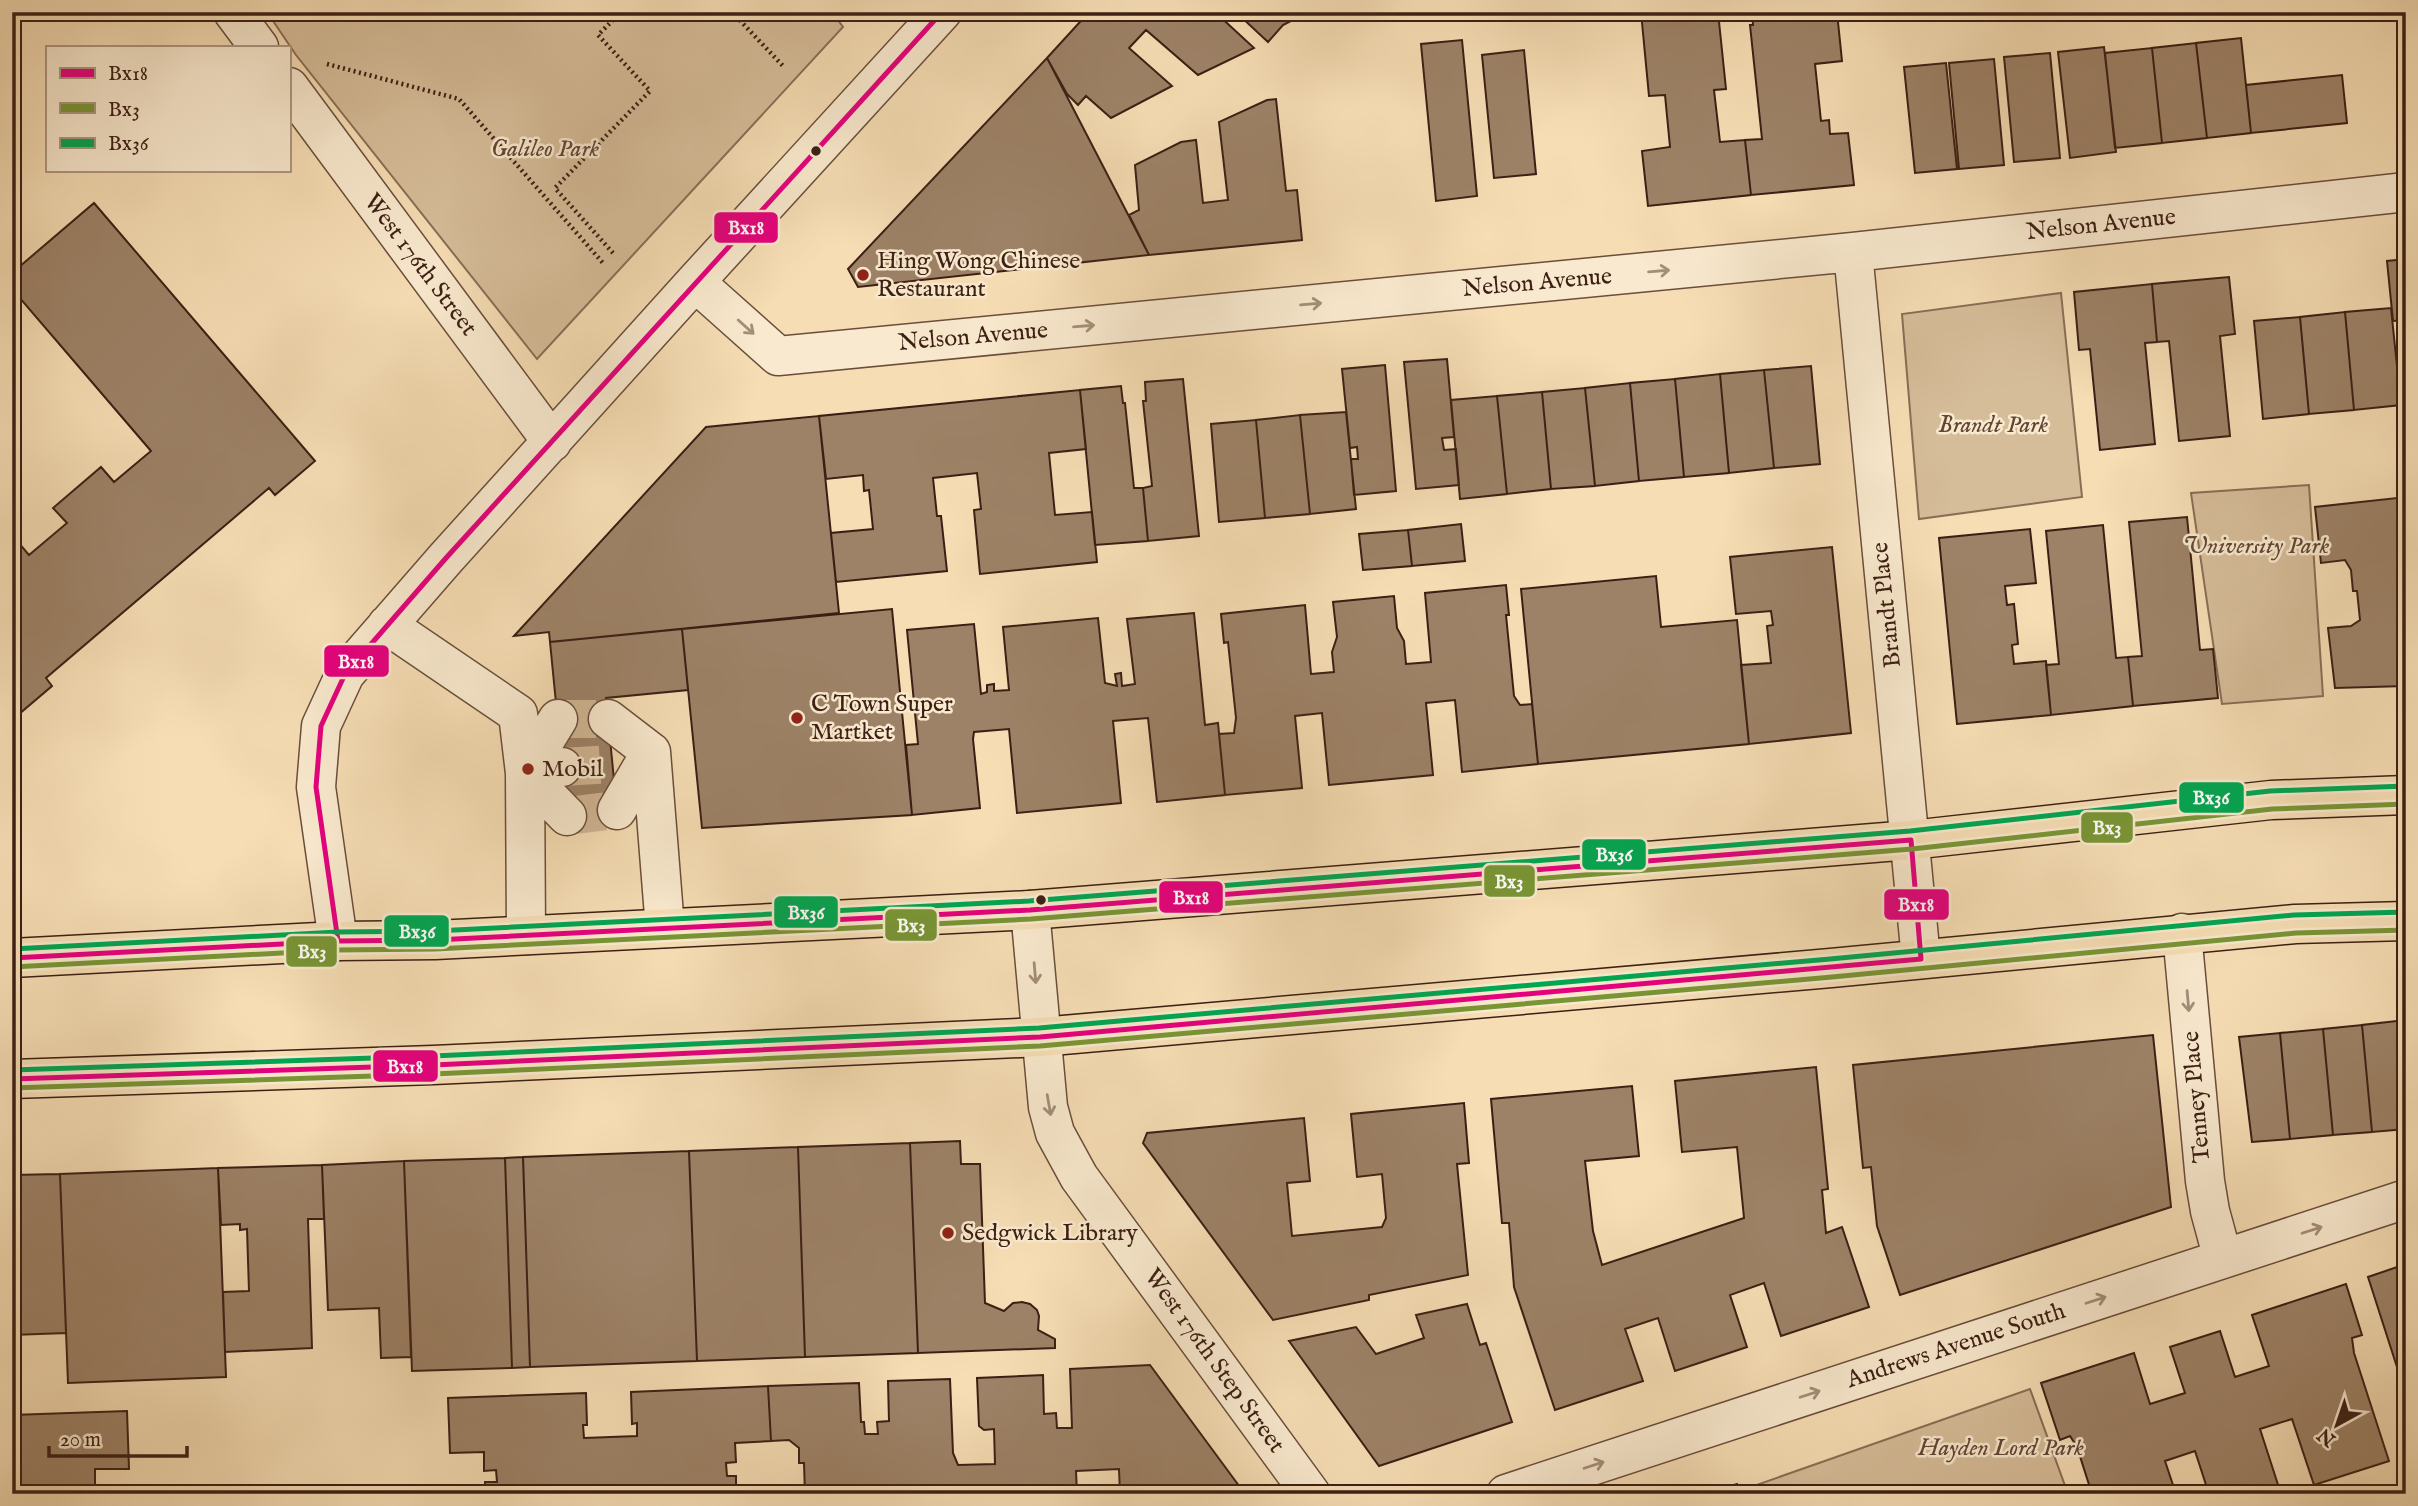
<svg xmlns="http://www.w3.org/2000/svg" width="2418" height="1506" font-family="'IM FELL English',serif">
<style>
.green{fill:#d6bd99;stroke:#896e56;stroke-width:2}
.building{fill:#9d8267;stroke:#3c1f14;stroke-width:2}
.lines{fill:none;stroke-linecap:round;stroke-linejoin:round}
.minor-tunnel{stroke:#d1b794;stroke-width:38;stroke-dasharray:38 19;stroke-linecap:butt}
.minor-casing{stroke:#6a4e3c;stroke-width:41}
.major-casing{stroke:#3c1f14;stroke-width:41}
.path{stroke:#3c1f14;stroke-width:4.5;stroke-dasharray:2 3.5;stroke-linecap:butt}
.minor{stroke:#f9e9ce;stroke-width:38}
.major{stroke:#f6ddb4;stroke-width:38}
.bus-1-casing{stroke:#f9e9ce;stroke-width:10}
.bus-2-casing{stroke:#f9e9ce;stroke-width:10}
.bus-3-casing{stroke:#f9e9ce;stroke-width:10}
.bus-1{stroke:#e5007d;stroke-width:5}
.bus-2{stroke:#799534;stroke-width:5}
.bus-3{stroke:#00a651;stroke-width:5}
.oneway{stroke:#a48e7a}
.bus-dot{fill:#3c1f14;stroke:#f9e9ce;stroke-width:2.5}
.poi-dot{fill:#8f2418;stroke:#f9e9ce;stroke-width:2.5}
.labels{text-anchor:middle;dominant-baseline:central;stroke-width:5;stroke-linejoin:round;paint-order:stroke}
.park-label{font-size:24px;font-style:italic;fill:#624635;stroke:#f9e9ce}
.street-label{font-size:24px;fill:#3c1f14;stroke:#f9e9ce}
.poi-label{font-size:24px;fill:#3c1f14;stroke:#f9e9ce;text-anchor:start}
.line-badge{stroke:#f9e9ce;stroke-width:2.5}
.badge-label{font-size:19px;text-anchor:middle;font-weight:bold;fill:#fff}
</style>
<rect width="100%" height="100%" fill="#f6ddb4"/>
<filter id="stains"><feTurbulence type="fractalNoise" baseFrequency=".00286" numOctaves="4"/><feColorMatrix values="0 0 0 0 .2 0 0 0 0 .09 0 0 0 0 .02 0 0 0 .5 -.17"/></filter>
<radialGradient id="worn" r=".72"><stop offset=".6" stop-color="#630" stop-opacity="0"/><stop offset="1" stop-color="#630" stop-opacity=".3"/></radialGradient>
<path class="green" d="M267,12H832L843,27L537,359L296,55Z
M2061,293L2082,497L1919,519L1902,314Z
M2309,485L2323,696L2222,704L2191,493Z
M2030,1389L2068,1494H1747L1745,1489Z"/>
<path class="building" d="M1089,12H1215L1254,48L1198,75L1146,30L1129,48L1172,86L1111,118L1086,96L1078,105L1067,94L1047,58Z
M1242,12H1308L1283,25L1268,42L1239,15Z
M1641,12H1718L1726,89L1714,90L1720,142L1745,140L1751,195L1648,206L1642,151L1670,147L1665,95L1649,96Z
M1752,12H1837L1842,61L1815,64L1821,121L1829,120L1830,134L1848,133L1854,185L1751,195L1745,140L1762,139L1750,25H1753Z
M2241,38L2251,133L2207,138L2196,43Z
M1462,40L1477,196L1436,201L1421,44Z
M2196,43L2207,138L2162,143L2152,48Z
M2104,47L2116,152L2070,158L2058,52Z
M2152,48L2162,143L2115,148L2105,53Z
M1524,50L1536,174L1494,178L1482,55Z
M2050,53L2060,158L2014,162L2004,57Z
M1047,58L1149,255L858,287L848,269Z
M1994,59L2004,165L1959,169L1949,63Z
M1946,63L1957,169L1915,173L1904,67Z
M2342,75L2347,123L2251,133L2246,85Z
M1276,99L1286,191L1297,190L1302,240L1149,255L1129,215L1139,210L1135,165L1181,142L1196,140L1203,203L1228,200L1219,122L1267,100Z
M94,203L315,461L275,495L269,488L46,678L52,686L12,720V535L29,555L67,523L53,508L101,467L114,482L151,451L12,289V273Z
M2406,259V320L2393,321L2387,261Z
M2229,277L2235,334L2220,336L2230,436L2179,441L2169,341L2157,342L2152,284Z
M2152,284L2157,342L2145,343L2155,444L2100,450L2090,349L2079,350L2074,292Z
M2391,308L2401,405L2354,410L2345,312Z
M2345,312L2354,410L2309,414L2300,317Z
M2300,317L2309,414L2263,419L2254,321Z
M1447,359L1454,437L1442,438L1444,450L1456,449L1459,485L1416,489L1404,362Z
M1385,365L1396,491L1354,495L1351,459H1358L1357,447L1350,448L1342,369Z
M1811,366L1820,464L1774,468L1764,370Z
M1764,370L1774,468L1729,473L1720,374Z
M1720,374L1729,473L1684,477L1675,379Z
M1183,379L1199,536L1148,541L1143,488L1152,486L1143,401H1146L1145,382Z
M1675,379L1684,477L1639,481L1630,383Z
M2398,382H2406V442H2404Z
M1630,383L1639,481L1595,486L1585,388Z
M1121,386L1123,403H1125L1134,488H1143L1148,541L1095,545L1080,390Z
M1585,388L1595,486L1551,489L1542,392Z
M1080,390L1086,449L1049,453L1055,515L1092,512L1097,562L980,574L974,510L981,509L977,473L933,478L937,516H941L947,571L836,582L831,533L873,529L869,490L864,491L863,475L826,479L819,416Z
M1542,392L1551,489L1507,494L1497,396Z
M1497,396L1507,494L1460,499L1451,400Z
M1346,412L1356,509L1310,514L1300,415Z
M1300,415L1310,514L1265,518L1256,420Z
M819,416L839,613L550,642L549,632L514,636L706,427Z
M1256,420L1265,518L1219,522L1211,424Z
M2406,497V686L2335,688L2328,628L2351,626L2360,620L2357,591H2353L2351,570L2345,560L2321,563L2315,507Z
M2187,517L2200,650L2213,649L2218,698L2133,706L2128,657L2142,656L2129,522Z
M1461,524L1465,561L1412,566L1408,530Z
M2103,525L2116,658L2128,657L2133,706L2051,715L2046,665L2059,664L2046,531Z
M2030,529L2036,583L2005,586L2007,605L2014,604L2018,644L2012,645L2014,664L2046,661L2051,715L1957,724L1939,538Z
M1408,530L1412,566L1363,570L1359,534Z
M1832,547L1851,733L1749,744L1741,665L1771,663L1767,626L1773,625L1771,611L1736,614L1730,557Z
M1656,576L1661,627L1737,620L1749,744L1538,764L1521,589Z
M1506,585L1509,615H1506L1514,696L1520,705L1532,704L1538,764L1462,772L1455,700L1426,703L1433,775L1329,785L1322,713L1295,716L1302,788L1225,795L1219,734L1234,733L1236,718L1228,642L1224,643L1221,614L1305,605L1311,674L1334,672L1332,652L1337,637L1333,602L1394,596L1397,628L1404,641L1406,664L1431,662L1425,593Z
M892,609L912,815L702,828L682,629Z
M1194,613L1205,725L1218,723L1225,795L1157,802L1148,718L1113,721L1121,803L1017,813L1009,729L974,732L973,739L980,808L912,815L906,745L918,744L907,630L974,624L981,694L987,692V685L994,684V691L1009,690L1003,627L1098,618L1105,683L1117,686L1115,674L1121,673L1122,686L1135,684L1127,619Z
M682,629L688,690L606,698L618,821L568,825L550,642Z
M2405,1020L2406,1129L2372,1132L2362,1025Z
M2362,1025L2372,1132L2333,1135L2323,1029Z
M2323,1029L2333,1135L2290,1139L2280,1033Z
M2280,1033L2290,1139L2252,1142L2239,1037Z
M2153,1035L2171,1207L1900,1295L1877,1226L1871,1167L1863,1168L1853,1065Z
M1816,1067L1828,1189L1822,1190L1826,1233L1842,1227L1869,1307L1781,1336L1764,1283L1730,1295L1747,1347L1675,1371L1658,1318L1625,1329L1643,1381L1555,1410L1514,1287L1509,1223H1502L1491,1099L1632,1086L1639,1156L1585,1161L1593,1231L1602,1265L1744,1218L1737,1147L1682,1152L1675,1081Z
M1464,1103L1469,1163L1457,1164L1468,1275L1369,1295V1300L1273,1320L1143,1143L1147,1133L1304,1118L1310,1181L1287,1183L1292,1236L1382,1227L1386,1218L1382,1174L1357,1177L1351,1114Z
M960,1141L961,1164H980L985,1303L1004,1311L1013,1303L1022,1302L1030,1304L1037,1310L1039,1316L1038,1330L1055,1339V1348L918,1353L910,1143Z
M910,1143L918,1353L805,1357L798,1147Z
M798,1147L805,1357L697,1361L689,1151Z
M689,1151L697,1361L530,1367L523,1157Z
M523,1157L530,1367L512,1368L505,1158Z
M505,1158L512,1368L412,1371L404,1161Z
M404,1161L411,1357L381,1358L379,1308L328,1310L322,1165Z
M322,1165L324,1219H308L312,1348L225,1352L223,1292L249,1291L247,1229L240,1230V1224L221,1225L218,1168Z
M218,1168L226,1377L68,1383L60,1174Z
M60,1174L66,1333L12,1335V1175Z
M2406,1264V1380L2401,1366L2397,1367L2368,1277Z
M2346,1284L2362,1335L2352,1338L2354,1353L2389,1461L2314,1485L2292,1419L2260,1429L2281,1494H2209L2195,1451L2165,1461L2176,1494H2092L2077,1447L2070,1436L2060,1440L2041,1383L2134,1353L2150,1404L2185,1393L2170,1347L2220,1331L2235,1377L2269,1366L2252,1315Z
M1467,1304L1480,1345L1486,1343L1512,1422L1379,1466L1289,1341L1356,1327L1376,1354L1424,1338L1416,1315Z
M1150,1365L1245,1494H1120L1119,1469L1076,1471L1077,1494H805L804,1463H799V1448L789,1440L771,1441L768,1386L859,1383L861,1422H864L865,1434H878L877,1422L889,1421L888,1381L950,1379L953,1453L958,1465L995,1464L994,1429L984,1430L979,1426L977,1378L1043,1375L1044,1414L1056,1413L1057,1428H1072L1070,1369Z
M768,1386L771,1441L735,1443L736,1462L726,1463L727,1476H736V1494H485V1482H497L496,1470L484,1471V1452L450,1453L448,1398L586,1393L587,1425H583L584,1438L637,1436V1423L632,1424L631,1392Z
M127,1411L129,1469H95V1487H87V1494H12V1415Z
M1737,1484L1741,1494H1706Z"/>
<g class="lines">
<path class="minor-tunnel" d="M558,719H608
M562,767L612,764
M567,816L617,810"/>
<defs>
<path id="minor" d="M233,12L259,47
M289,87L552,442
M1853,252L1921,959
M695,282L778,356L1853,252L2406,192
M387,625L518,714L525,773L526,935
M558,719L525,773L562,767
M608,719L651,752L665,928
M525,773L567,816
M617,810L651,752
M1030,910L1048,1107L1055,1133L1079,1177L1311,1494
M2182,933L2205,1181L2210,1211L2223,1259
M338,941L316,787L321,726L345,674L446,558L695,282L942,12
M1506,1494L2406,1199"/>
<path id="major" d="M12,958L338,941L435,940L1030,910L1911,840L2271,800L2406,795
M12,1079L433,1065L1040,1037L1831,968L2295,924L2406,921"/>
</defs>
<use href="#minor" class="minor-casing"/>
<use href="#major" class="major-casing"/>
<path class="path" d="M732,12L784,67
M327,64L459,99L603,263
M613,253L555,188L650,91L598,35L621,12"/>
<use href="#minor" class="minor"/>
<use href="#major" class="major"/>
<defs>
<path id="bus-1" d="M338,941L316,787L321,726L345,674L446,558L942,12
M12,958L338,941L435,940L1030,910L1911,840L1921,959L1040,1037L433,1065L12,1079"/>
<path id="bus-2" d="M12,967L338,950L435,949L1031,919L1912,849L2272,809L2406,804
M12,1088L433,1074L1040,1046L1832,977L2296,933L2406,930"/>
<path id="bus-3" d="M12,949L338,932L435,931L1029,901L1910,831L2270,791L2406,786
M12,1070L433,1056L1039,1028L1830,959L2294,915L2406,912"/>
</defs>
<use href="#bus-1" class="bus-1-casing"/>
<use href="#bus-2" class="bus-2-casing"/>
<use href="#bus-3" class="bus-3-casing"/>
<use href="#bus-1" class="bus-1"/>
<use href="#bus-2" class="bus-2"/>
<use href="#bus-3" class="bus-3"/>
</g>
<defs><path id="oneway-shaft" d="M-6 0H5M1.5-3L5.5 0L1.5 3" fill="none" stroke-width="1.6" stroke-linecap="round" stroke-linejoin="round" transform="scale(1.75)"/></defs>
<g class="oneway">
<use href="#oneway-shaft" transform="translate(1659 271) rotate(-5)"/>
<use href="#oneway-shaft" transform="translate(1311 304) rotate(-5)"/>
<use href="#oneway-shaft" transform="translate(1084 326) rotate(-5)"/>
<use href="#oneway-shaft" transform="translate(746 327) rotate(42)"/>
<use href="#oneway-shaft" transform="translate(1035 973) rotate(85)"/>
<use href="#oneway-shaft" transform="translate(2188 1001) rotate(85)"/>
<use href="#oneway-shaft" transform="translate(1049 1105) rotate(80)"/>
<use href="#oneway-shaft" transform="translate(2312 1230) rotate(-18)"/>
<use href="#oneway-shaft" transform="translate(2096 1300) rotate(-18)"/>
<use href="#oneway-shaft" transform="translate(1810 1394) rotate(-18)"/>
<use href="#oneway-shaft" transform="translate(1594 1465) rotate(-18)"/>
</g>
<g class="bus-dot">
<circle cx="816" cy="151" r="6"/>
<circle cx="1041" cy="900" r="6"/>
</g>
<g class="poi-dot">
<circle cx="863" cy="275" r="7"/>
<circle cx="797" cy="718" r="7"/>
<circle cx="528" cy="769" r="7"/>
<circle cx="948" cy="1233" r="7"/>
</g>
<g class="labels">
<g class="park-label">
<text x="545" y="149">Galileo Park</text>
<text x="1993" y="425">Brandt Park</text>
<text x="2256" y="546">University Park</text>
<text x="2001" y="1448">Hayden Lord Park</text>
</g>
<g class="street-label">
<text transform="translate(2101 225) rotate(-6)">Nelson Avenue</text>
<text transform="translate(420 265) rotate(53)">West 176th Street</text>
<text transform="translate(1537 283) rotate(-5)">Nelson Avenue</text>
<text transform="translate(973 337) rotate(-5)">Nelson Avenue</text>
<text transform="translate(1887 605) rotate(-96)">Brandt Place</text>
<text transform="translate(2197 1097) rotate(-95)">Tenney Place</text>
<text transform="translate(1956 1346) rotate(-18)">Andrews Avenue South</text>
<text transform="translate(1214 1361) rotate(54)">West 176th Step Street</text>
</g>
<g class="poi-label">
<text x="877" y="261">Hing Wong Chinese<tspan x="877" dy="28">Restaurant</tspan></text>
<text x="811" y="704">C Town Super<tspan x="811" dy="28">Martket</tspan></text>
<text x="542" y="769">Mobil</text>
<text x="962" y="1233">Sedgwick Library</text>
</g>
</g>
<g class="line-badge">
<rect x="713" y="211" width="66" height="33" rx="7" fill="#e5007d"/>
<rect x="323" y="644" width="67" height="34" rx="7" fill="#e5007d"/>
<rect x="2178" y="781" width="67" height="33" rx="7" fill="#00a651"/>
<rect x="2080" y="811" width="54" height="33" rx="7" fill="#799534"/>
<rect x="1581" y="838" width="66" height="33" rx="7" fill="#00a651"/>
<rect x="1483" y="864" width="53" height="34" rx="7" fill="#799534"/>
<rect x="1158" y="880" width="66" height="34" rx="7" fill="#e5007d"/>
<rect x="1883" y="888" width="67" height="33" rx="7" fill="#e5007d"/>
<rect x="773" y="895" width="66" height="34" rx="7" fill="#00a651"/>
<rect x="884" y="908" width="54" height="34" rx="7" fill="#799534"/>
<rect x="383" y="914" width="67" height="34" rx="7" fill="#00a651"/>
<rect x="285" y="935" width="53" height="33" rx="7" fill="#799534"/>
<rect x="372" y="1049" width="67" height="34" rx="7" fill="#e5007d"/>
</g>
<g class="badge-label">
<text x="746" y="234">Bx18</text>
<text x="356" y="668">Bx18</text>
<text x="2211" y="804">Bx36</text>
<text x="2107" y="834">Bx3</text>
<text x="1614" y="861">Bx36</text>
<text x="1509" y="888">Bx3</text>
<text x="1191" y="904">Bx18</text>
<text x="1916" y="911">Bx18</text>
<text x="806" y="919">Bx36</text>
<text x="911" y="932">Bx3</text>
<text x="417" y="938">Bx36</text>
<text x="312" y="958">Bx3</text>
<text x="405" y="1073">Bx18</text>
</g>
<rect width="2418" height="1506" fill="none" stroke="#f6ddb4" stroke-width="42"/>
<rect x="14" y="14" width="2390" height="1478" fill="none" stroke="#3c1f14" stroke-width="3.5"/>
<rect x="21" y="21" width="2376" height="1464" fill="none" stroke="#3c1f14" stroke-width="2"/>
<rect x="46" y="46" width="245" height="126" fill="#f9e9ce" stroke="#ad9884" stroke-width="2"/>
<rect x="60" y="68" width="35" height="10" fill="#e5007d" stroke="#ad9884" stroke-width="2"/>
<text x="108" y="80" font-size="21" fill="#3c1f14">Bx18</text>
<rect x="60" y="103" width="35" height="10" fill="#799534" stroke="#ad9884" stroke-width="2"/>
<text x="108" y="116" font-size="21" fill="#3c1f14">Bx3</text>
<rect x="60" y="138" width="35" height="10" fill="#00a651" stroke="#ad9884" stroke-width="2"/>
<text x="108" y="150" font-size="21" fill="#3c1f14">Bx36</text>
<g transform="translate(2337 1425) rotate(220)" stroke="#f9e9ce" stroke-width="5" paint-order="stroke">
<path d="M0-5L12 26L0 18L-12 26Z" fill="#3c1f14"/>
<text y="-10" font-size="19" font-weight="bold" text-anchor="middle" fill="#3c1f14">N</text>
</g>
<path d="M49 1446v10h138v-10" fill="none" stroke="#3c1f14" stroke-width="3.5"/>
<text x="60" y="1446" font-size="21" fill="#3c1f14" stroke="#f9e9ce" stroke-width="5" paint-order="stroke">20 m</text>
<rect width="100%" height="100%" filter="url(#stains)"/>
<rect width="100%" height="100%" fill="url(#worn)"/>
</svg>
